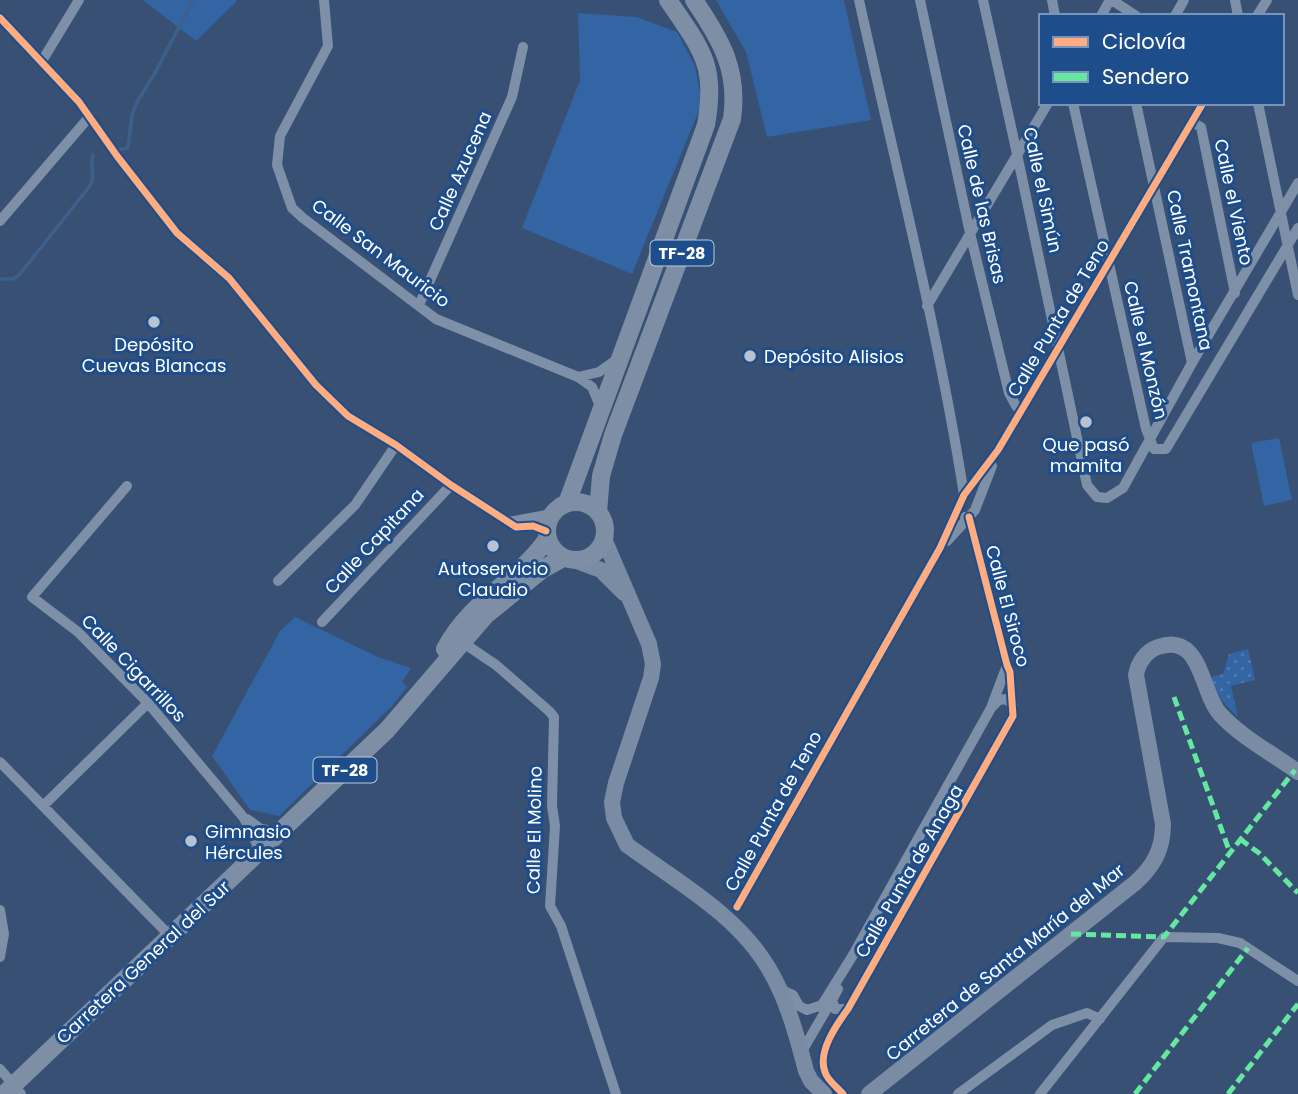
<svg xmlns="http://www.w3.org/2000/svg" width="1298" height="1094" font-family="Poppins,sans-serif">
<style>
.green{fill:#3364a3}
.park{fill:url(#park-dots)}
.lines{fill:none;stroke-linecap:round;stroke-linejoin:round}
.stream{stroke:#3e5f8c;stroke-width:3.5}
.street{stroke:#7e90a7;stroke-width:10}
.secondary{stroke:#7a8ca3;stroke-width:16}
.primary{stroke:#7e8ea5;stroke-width:18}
.quiet{stroke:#66e7a1;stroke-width:5;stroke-dasharray:10 5;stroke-linecap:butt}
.cycleway-casing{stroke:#1e4d8c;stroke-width:11}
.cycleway{stroke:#ffac80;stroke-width:7}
.poi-dot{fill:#b9c2ce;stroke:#1e4d8c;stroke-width:2.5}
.labels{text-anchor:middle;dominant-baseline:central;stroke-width:6;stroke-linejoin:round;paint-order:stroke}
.shield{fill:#1e4d8c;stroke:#bccadc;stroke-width:2}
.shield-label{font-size:16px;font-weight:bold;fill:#fff}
.street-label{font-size:18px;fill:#fff;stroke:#1e4d8c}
.poi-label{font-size:18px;fill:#fff;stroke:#1e4d8c}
</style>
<defs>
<pattern id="park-dots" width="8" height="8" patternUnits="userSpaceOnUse" patternTransform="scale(1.75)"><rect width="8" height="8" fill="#3364a3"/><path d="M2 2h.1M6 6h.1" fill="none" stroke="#527bb1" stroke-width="1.8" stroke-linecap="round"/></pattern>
</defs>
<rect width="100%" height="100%" fill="#375073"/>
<path class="green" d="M143,0H236V2L196,41Z
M716,0H844L871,120L767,137L746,52Z
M578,13L637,17L677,32L695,66L702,103L632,274L522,228L580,80Z
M1279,438L1292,500L1264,506L1251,443Z
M295,617L378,657L411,668L402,682L407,687L392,706L279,816L250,810L212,756L280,631Z"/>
<path class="park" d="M1248,649L1255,680L1231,686L1238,717C1225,706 1215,693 1211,677L1223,674L1229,654Z"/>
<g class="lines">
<path class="stream" d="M116,150L128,148L132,115L137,102L155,73L193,0
M0,279H13L20,274L89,187C97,176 89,167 93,155"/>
<path class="street" d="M324,0L328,46L280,136L277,165L292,208L303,218L436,319L578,377L592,387L601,408
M859,0C895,164 938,329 964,495
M920,0L970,233L1009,393L1016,406L1022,410
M983,0L1017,154L1087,485L1097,497L1107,498L1123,488L1192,363L1298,183
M1052,0L1055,16
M1112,0L1136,16
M1235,0L1238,16
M1101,16L1110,0
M1175,16L1184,0
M1257,16L1267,0
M0,18L79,102L117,156L177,233L229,278L316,385L348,416L396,445L451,485L516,527L533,526L546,531
M42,61L79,0
M1073,103L1146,429L1154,449H1166L1298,228
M1136,103L1192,363
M1258,103L1298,295
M1192,122L1201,127L1235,293
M0,221L90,116
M419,305L512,97L523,47
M927,306L1048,103
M578,377L599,372L616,360
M127,486L32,597L78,632L148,703L244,818L257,844V855
M965,517H969L975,510L992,466
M509,522L552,514
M947,541L969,517
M278,581L355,505L396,445
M322,622L451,485
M462,642L496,665L549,711L554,717L552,806L555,826L550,906L561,926L616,1094
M992,705L1006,668
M0,762L170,936
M43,806L148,703
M247,819L261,829L280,832
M737,907L940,548L964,495L998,450L1203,103
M0,910L4,934L0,957
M780,989L793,995L799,1006L807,1010L822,1005L853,955L991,708L999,700L1006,699L1013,705
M838,989L832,1000L835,1009H848
M801,1053L832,1000
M0,1069L21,1094
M843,1094C838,1088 827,1080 825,1072C817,1052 837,1024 848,1009L1013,716L1010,672L1007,665L969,517
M958,1094L1052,1025L1087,1013L1100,1019
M1040,1094L1164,937L1218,938L1240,943L1298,981"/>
<path class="secondary" d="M604,539L649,644L653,664L651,678L616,783L612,802L614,818L627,845C676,881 738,915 769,969C787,999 797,1036 806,1071L811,1081L824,1094
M574,560L601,570L624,593
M869,1094L1135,883C1154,866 1163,849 1163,824L1136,675C1138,663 1146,651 1158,647C1202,632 1200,691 1220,714C1241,737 1273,754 1298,772"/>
<path class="primary" d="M547 531a29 29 0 1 1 58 0a29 29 0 1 1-58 0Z
M567,503L706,125C717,64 701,49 668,0
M598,512L601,476L613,435L732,119C739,70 721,40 694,0
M445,649C470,601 518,581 547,539
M4,1094L387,730L486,615L543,569L563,558"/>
<path class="quiet" d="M1174,697L1230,853
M1240,839L1259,853L1298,893
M1071,934L1164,937L1295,770
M1135,1094L1248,948
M1228,1094L1298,1004"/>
<defs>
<path id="cycleway" d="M0,18L79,102L117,156L177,233L229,278L316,385L348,416L396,445L451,485L516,527L533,526L546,531
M737,907L940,548L964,495L998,450L1203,103
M843,1094C838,1088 827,1080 825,1072C817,1052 837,1024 848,1009L1013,716L1010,672L1007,665L969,517"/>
</defs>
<use href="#cycleway" class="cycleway-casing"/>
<use href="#cycleway" class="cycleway"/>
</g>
<g class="poi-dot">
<circle cx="154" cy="322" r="7"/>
<circle cx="750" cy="356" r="7"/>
<circle cx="1086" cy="422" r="7"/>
<circle cx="493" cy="546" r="7"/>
<circle cx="191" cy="841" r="7"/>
</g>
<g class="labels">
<g class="shield">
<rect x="650.5" y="240.5" width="63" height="25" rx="5"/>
<rect x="313.5" y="757.5" width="63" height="25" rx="5"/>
</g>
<g class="shield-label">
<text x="682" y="253">TF-28</text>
<text x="345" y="770">TF-28</text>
</g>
<g class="street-label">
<text transform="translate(460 171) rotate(-66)">Calle Azucena</text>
<text transform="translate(1043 190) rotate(78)">Calle el Simún</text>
<text transform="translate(1234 202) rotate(78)">Calle el Viento</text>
<text transform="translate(982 204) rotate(77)">Calle de las Brisas</text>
<text transform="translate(381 253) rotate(37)">Calle San Mauricio</text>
<text transform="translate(1190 270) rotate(78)">Calle Tramontana</text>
<text transform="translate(1058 318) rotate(-59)">Calle Punta de Teno</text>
<text transform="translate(1146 350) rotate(77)">Calle el Monzón</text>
<text transform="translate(374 541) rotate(-47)">Calle Capitana</text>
<text transform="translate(1008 606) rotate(75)">Calle El Siroco</text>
<text transform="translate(134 668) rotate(46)">Calle Cigarrillos</text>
<text transform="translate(773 811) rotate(-61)">Calle Punta de Teno</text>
<text transform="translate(534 830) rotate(-89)">Calle El Molino</text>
<text transform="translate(909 871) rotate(-60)">Calle Punta de Anaga</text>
<text transform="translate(143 962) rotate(-43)">Carretera General del Sur</text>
<text transform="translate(1005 962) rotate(-39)">Carretera de Santa María del Mar</text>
</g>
<g class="poi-label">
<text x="154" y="344">Depósito<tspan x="154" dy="21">Cuevas Blancas</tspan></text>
<text x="764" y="356" text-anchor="start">Depósito Alisios</text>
<text x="1086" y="444">Que pasó<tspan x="1086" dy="21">mamita</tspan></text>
<text x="493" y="568">Autoservicio<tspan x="493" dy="21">Claudio</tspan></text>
<text x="205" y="831" text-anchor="start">Gimnasio<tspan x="205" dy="21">Hércules</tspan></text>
</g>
</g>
<rect x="1039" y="14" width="245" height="91" fill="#1e4d8c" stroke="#7894ba" stroke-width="2"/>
<rect x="1053" y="37" width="35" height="10" fill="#ffac80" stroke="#7894ba" stroke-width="2"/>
<text x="1102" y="49" font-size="21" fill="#ffffff">Ciclovía</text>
<rect x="1053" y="72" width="35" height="10" fill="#66e7a1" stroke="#7894ba" stroke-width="2"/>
<text x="1102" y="84" font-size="21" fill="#ffffff">Sendero</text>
</svg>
